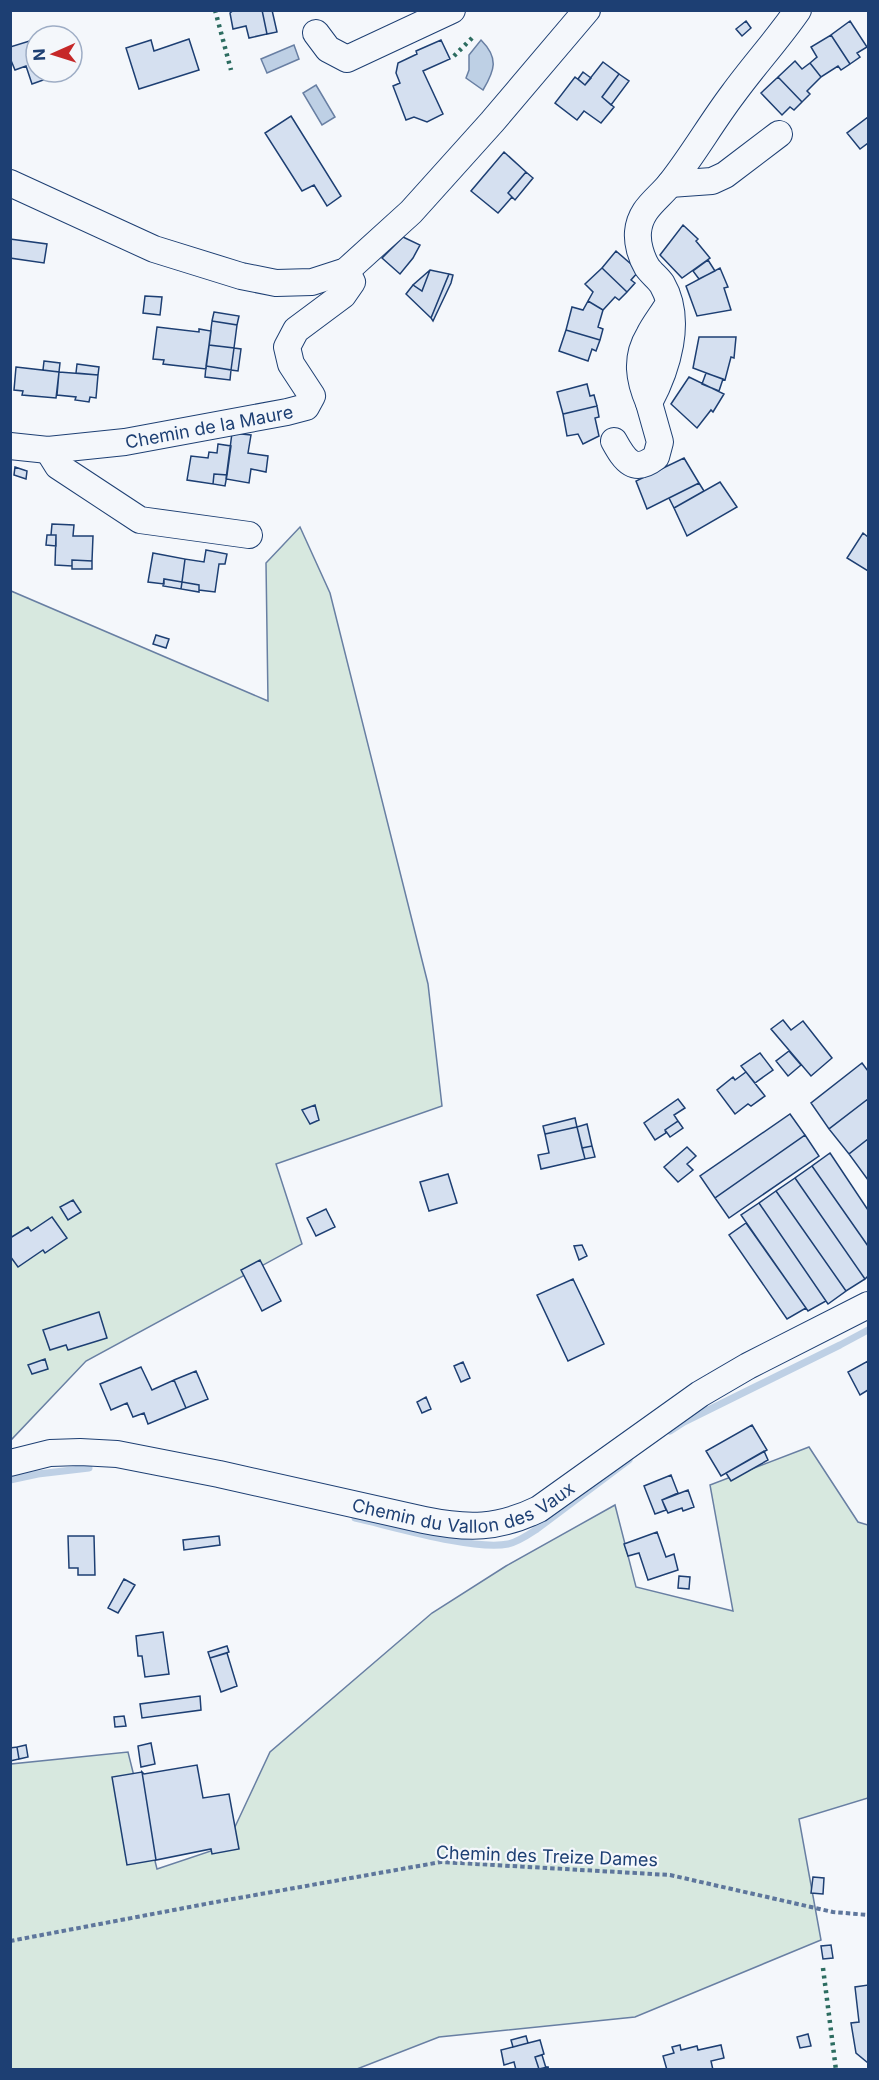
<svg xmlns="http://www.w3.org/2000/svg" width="879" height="2080" font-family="Inter,sans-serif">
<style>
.green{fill:#d7e8df;stroke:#687fa3;stroke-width:1.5}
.water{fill:#bed0e5;stroke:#687fa3;stroke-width:1.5}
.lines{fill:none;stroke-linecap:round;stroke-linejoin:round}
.stream{stroke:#bed0e5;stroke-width:7}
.building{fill:#d5e0f0;stroke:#1d3f73;stroke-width:1.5}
.minor-casing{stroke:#1d3f73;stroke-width:28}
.path{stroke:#5e769c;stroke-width:4;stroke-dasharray:4.5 3;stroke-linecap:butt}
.minor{stroke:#f4f7fb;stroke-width:26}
.hedge{stroke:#2c6c60;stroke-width:4.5;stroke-dasharray:3 4.5;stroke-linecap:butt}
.labels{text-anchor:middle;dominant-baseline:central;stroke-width:4.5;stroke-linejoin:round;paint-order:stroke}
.street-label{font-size:18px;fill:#1d3f73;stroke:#f4f7fb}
</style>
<rect width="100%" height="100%" fill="#f4f7fb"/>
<path class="green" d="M300,527L330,593L428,984L442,1106L276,1164L302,1244L86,1361L11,1440V591L268,701L266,563Z
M809,1447L858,1522L868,1525V1798L799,1819L821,1940L635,2017L439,2037L357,2069L11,2070V1764L128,1752L157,1869L226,1846L270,1752L432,1613L506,1566L615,1505L636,1587L733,1611L710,1485Z"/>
<path class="water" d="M481,40C499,58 495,70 483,90L466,78L469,70V55Z
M294,45L299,59L267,73L261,59Z
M316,85L335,117L322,125L303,93Z"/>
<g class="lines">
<path class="stream" d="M670,1431L684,1422L840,1345L868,1330
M10,1480L38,1474L89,1468
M355,1518C391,1526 474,1551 508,1544C518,1542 528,1535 537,1529L629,1460"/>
</g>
<path class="building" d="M234,10H262L267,34L249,38L246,26L233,29L230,13Z
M262,10H272L277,32L267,34Z
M746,21L751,28L742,36L736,29Z
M850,21L867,47L857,53L860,57L850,64L831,35Z
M831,35L850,64L841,70L838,66L821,77L810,63L817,57L811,47Z
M36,39V72H44L46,79L32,84L26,66L15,70L10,58V47Z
M189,39L199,70L139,89L126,48L151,40L154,51Z
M441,40L450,59L423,71L443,114L427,122L414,117L406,120L393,86L400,83L396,73L398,63L417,54L416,51Z
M795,61L802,69L810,63L821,77L807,91L810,94L802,102L778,77Z
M603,62L619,74L602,97L614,107L601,123L584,111L577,120L555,103L575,77L585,85Z
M583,72L591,78L585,85L578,79Z
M619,74L629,81L611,105L602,97Z
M778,77L802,102L794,110L790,107L782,115L761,93Z
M291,116L341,196L327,206L314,185L302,191L265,133Z
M868,117V143L860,149L847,133Z
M504,152L526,172L508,193L512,197L498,213L471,191Z
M526,172L533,178L515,200L508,193Z
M683,225L698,239L696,241L710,258L682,278L660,255Z
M403,237L420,245L413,258L400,274L382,258Z
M10,239L47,244L44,263L10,258Z
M616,251L639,271L631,280L635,283L627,292L602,268Z
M708,260L715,271L699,279L693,271Z
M602,268L627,292L619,300L615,297L603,310L588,301L593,292L585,284Z
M720,268L728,287L724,288L731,310L697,316L686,286Z
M430,270L422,291L413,285Z
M430,270L449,274L431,318L406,294L413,285L422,291Z
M449,274L453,275L451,283L433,321L431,318Z
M145,296L162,297L160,315L143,313Z
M588,301L603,310L598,327L603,329L600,340L566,330L572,307L583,310Z
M214,312L239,316L237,325L212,321Z
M212,321L237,325L234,348L209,345Z
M157,327L199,332V329L211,331L206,369L163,364L164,360L153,359Z
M566,330L600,340L596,351L592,349L588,361L559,351Z
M699,337H736L734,358L731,357L725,380L693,368Z
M209,345L234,348L231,370L206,366Z
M234,348L241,349L238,371L231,370Z
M44,361L60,363L59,372L43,370Z
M77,364L99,367L98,375L76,373Z
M206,366L231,370L230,380L205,377Z
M16,367L59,372L56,398L22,395L23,391L14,390Z
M59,372L98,375L96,398L90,397L89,402L75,400L76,397L57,395Z
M706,373L723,379L719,391L702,384Z
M689,377L724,394L713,412L711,410L697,428L671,404Z
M587,384L590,396L594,395L597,406L563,414L557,392Z
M597,406L599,417L595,418L599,436L583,444L578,434L567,436L563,414Z
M232,433L251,435L248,453L268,456L266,472L251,469L249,483L226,479Z
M218,444L231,446L227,475L214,474L213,484L187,480L191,456L208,458L209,452L217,453Z
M684,458L699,483L647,509L636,481Z
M15,467L27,471L26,479L14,475Z
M214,474L227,475L225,486L213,484Z
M720,482L737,507L687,536L674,508Z
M699,483L704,491L674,508L669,498Z
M52,524L74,525L73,536H93L92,561L72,560V566L55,565L56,535H51Z
M863,533L868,537V571L847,558Z
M47,535H56V546L46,545Z
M206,550L227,554L225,564H219L215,592L199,590V585L182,582L185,559L204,562Z
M153,553L185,559L182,582L164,579V584L148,582Z
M72,560L92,561V569H72Z
M164,579L182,582L181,589L163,586Z
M182,582L199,585V592L181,589Z
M156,635L169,639L166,648L153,644Z
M783,1020L791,1030L803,1021L832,1058L811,1076L771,1029Z
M789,1051L801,1065L788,1076L776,1061Z
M760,1053L773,1070L755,1083L741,1066Z
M862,1063L868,1071V1099L829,1129L811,1103Z
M746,1072L765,1096L751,1106L748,1104L735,1114L717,1090L733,1077L735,1080Z
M678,1099L685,1108L674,1115L678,1121L665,1130L666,1133L655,1140L644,1123Z
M868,1099V1139L849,1154L829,1129Z
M315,1105L319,1120L310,1124L302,1110Z
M790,1114L805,1135L715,1198L700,1176Z
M575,1118L577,1127L545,1134L543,1126Z
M678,1121L683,1128L670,1137L665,1130Z
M587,1124L592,1146L582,1148L577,1127Z
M577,1127L585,1159L541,1169L538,1155L549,1153L545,1134Z
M805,1135L819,1156L729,1218L715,1198Z
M868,1139V1180L849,1154Z
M592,1146L595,1157L585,1159L582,1148Z
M687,1147L696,1156L687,1164L693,1170L678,1182L664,1167Z
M830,1153L868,1210V1246L812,1166Z
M812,1166L868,1246V1276L865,1279L795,1178Z
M448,1174L457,1203L429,1211L420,1182Z
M795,1178L865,1279L846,1291L776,1191Z
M776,1191L846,1291L828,1304L759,1203Z
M73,1200L81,1212L68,1220L60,1207Z
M759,1203L826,1301L808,1311L741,1215Z
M326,1209L335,1227L316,1236L307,1218Z
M52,1217L67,1238L45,1253L43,1250L18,1267L10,1256V1238L28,1227L31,1231Z
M746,1223L806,1308L787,1319L729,1235Z
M582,1245L587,1256L579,1260L574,1246Z
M260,1260L281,1301L262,1311L241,1270Z
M573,1279L604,1344L568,1361L537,1295Z
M99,1312L107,1338L68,1350L66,1345L50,1350L43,1330Z
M45,1359L48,1369L32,1374L28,1365Z
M868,1361V1390L860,1395L848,1372Z
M463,1362L470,1378L461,1382L454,1366Z
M141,1367L152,1390L174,1380L186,1408L148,1424L144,1413L133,1417L127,1403L111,1410L100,1384Z
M196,1371L208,1399L186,1408L174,1380Z
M426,1397L431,1409L422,1413L417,1402Z
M752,1425L767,1450L721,1476L706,1451Z
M764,1451L768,1460L731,1481L726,1473Z
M671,1475L678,1493L662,1500L666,1510L655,1514L644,1486Z
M688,1490L694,1507L683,1511L682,1508L668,1513L662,1500Z
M657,1532L666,1557L674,1554L678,1570L648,1580L639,1553L628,1556L624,1544Z
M68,1536H94L95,1575H78V1568H69Z
M219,1536L220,1545L184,1550L183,1540Z
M679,1576L690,1577L689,1589L678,1588Z
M124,1579L135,1585L118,1613L108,1608Z
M163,1632L169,1674L145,1677L142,1656H138L136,1636Z
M227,1646L229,1652L210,1658L208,1652Z
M227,1653L237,1686L221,1692L210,1658Z
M200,1696L201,1710L142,1718L140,1704Z
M124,1716L126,1726L115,1727L114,1717Z
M151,1743L155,1764L141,1767L138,1746Z
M26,1745L28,1757L19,1759L17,1747Z
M17,1747L19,1759L10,1761V1748Z
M197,1765L203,1798L229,1794L239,1849L212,1854L211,1849L156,1860L142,1772L144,1774Z
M142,1772L156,1860L127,1865L112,1777Z
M813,1877L824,1878L823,1894L811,1893Z
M831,1945L833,1958L823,1959L821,1946Z
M868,1985V2063L856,2053L851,2023L859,2022L855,1987Z
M808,2034L811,2046L800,2048L797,2037Z
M526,2036L528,2043L513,2047L511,2040Z
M540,2040L544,2054L535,2057L539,2069L548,2067L549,2070H516L514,2062L504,2065L501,2050Z
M680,2045L681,2050L697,2046L698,2050L721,2045L724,2058L711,2061L713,2070H667L663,2056L674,2053L672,2047Z
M542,2055L546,2068L539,2069L535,2057Z"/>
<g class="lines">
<defs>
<g id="minor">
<path d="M316,33L328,49L347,59L452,10"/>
<path d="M10,183L154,249L241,276L276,283L312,282L346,271L411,212L492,122L587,10"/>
<path d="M670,184L712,181L725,175L779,134"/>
<path d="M669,303C663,314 655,323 649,335C635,358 639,380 649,403C667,369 683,320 662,284C658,278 651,273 647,267C641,257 637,243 638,232C640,209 657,200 670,184C693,155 711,123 733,94C754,65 778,39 798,10"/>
<path d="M614,441C625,461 634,474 656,457L660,442L649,403"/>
<path id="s1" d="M10,446L48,450L125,442L287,412L306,407L312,396L291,364L287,347L296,330L343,295L352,282L346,271"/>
<path d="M48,450L58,466L140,520L249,535"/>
<path id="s2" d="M10,1463L50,1453L80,1452L117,1454L219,1474L424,1520C468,1529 498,1529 539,1509L700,1394L748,1366L868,1305"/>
</g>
</defs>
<use href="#minor" class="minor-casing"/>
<path class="path" d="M10,1941L216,1902L441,1862L670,1875L833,1912L868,1915"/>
<use href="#minor" class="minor"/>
<path class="hedge" d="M215,10L231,70
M454,56L475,35
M823,1968L836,2070"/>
</g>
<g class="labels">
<g class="street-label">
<text stroke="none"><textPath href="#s1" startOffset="201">Chemin de la Maure</textPath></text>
<text stroke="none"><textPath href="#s2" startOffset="465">Chemin du Vallon des Vaux</textPath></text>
<text transform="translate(547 1856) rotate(2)">Chemin des Treize Dames</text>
</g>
</g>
<rect width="879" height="2080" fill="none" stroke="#1d3f73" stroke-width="24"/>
<g transform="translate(54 54) rotate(267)"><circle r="28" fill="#f4f7fb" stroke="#9eadc5" stroke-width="1.5"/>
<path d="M0-4.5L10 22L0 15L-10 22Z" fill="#c62828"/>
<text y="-9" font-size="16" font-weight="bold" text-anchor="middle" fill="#1d3f73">N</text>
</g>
</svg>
